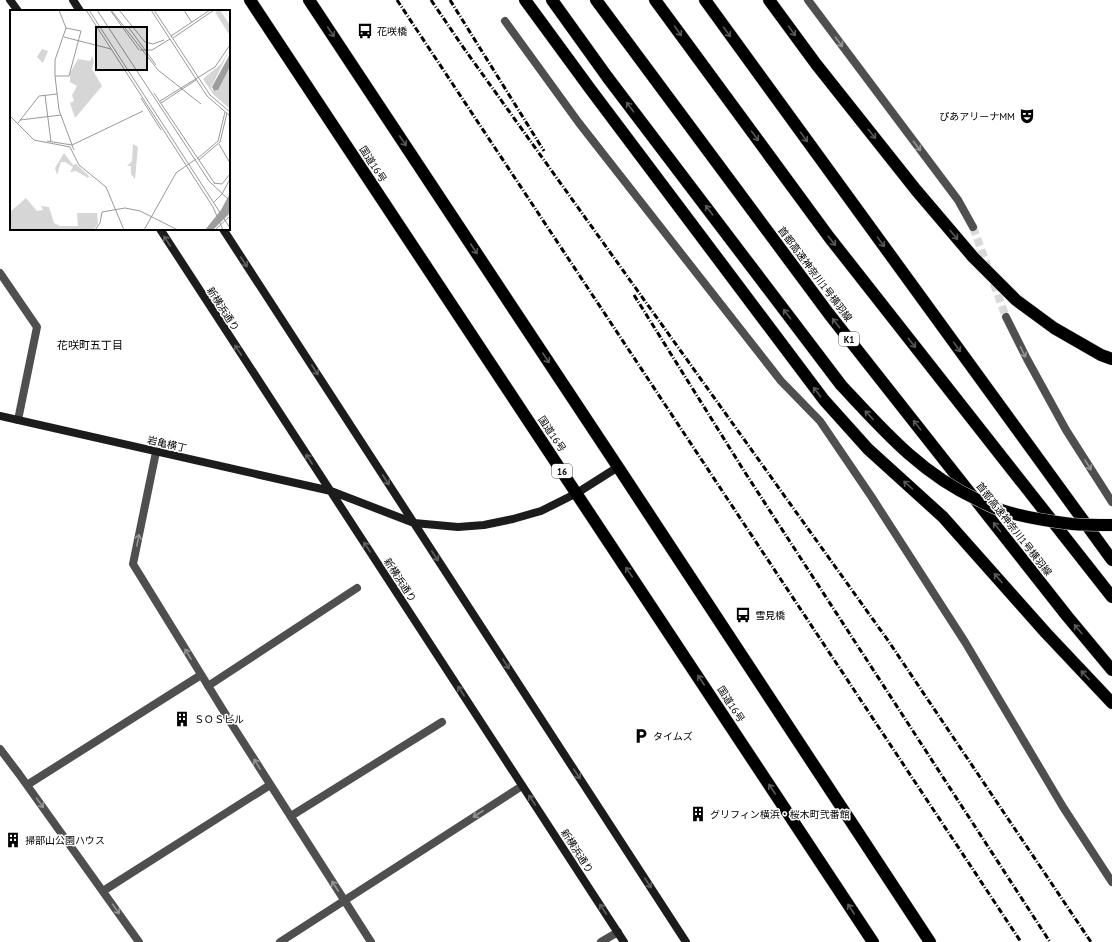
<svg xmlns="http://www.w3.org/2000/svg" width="1112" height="942" font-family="'PT Sans','Noto Sans JP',sans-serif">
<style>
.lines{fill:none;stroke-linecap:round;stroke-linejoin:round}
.street-tunnel{stroke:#d9d9d9;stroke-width:8;stroke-dasharray:8 4;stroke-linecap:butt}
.highway-casing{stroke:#dbdbdb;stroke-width:13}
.lane{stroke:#4f4f4f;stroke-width:8}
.street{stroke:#4f4f4f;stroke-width:8}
.secondary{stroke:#1c1c1c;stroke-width:8}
.highway{stroke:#000;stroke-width:12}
.rail{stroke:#000;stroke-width:3;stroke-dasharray:6 2 1 2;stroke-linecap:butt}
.highway-bridge-casing{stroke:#dbdbdb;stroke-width:13;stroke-linecap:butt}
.highway-bridge{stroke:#000;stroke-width:12}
.oneway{stroke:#595959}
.oneway2{stroke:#959595}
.oneway3{stroke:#606060}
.labels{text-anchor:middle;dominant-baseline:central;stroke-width:3;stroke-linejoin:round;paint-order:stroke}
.shield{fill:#fff;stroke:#4c4c4c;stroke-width:1}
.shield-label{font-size:9px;font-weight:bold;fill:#000}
.poi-label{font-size:10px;fill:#000;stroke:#fff;text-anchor:start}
.street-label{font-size:10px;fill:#000;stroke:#fff}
.neighbourhood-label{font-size:11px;fill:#000;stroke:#fff}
.inset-road{fill:none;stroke:#999;stroke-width:1}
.view{fill:#000;fill-opacity:0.15;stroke:#000;stroke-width:2}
.inset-edge{fill:none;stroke:#000;stroke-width:2}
</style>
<rect width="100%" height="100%" fill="#fff"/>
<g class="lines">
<path class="street-tunnel" d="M973,227L1006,317"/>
<defs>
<path id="highway" d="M250,0C457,315 666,627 873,942
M309,0L618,467L930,942
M525,0L591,90L824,400L868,449L943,517L1046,633L1112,703
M552,0L608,78
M596,0L829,314L1067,616L1112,670
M655,0L829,237L1112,597
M705,0L1112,560
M769,0L816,64L916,190L973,257L1016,300L1054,328L1101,355L1112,359"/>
</defs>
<use href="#highway" class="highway-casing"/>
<path class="lane" d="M505,21L579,123L781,381L820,421L871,496L965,642L1063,807L1112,882"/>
<path class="street" d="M808,0L958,200L973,227
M0,273L37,327L18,420
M1006,317L1027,359L1066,430L1112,502
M156,452L133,564L231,723L371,942
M208,686L357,588
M0,749L19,774L139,942
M27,785L201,675
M291,816L442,722
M103,891L270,785
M280,942L522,786
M601,942L618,932"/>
<path class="secondary" d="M10,0L18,11
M73,0L80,11
M160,229L624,942
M223,229L686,942
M0,416L331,491L414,523L458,527L484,525L513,519L541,511L577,493L618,467"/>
<use href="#highway" class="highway"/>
<path class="rail" d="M397,0L1021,942
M431,0L463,47L887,639L1091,942
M450,0L544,151
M634,295L746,474L1050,942"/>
<defs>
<path id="highway-bridge" d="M608,78L841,385C883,430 921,474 978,500C984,503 991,507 998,509C1021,517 1047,521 1072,524C1085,525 1099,525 1112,525"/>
</defs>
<use href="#highway-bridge" class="highway-bridge-casing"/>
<use href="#highway-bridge" class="highway-bridge"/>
</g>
<defs><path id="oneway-shaft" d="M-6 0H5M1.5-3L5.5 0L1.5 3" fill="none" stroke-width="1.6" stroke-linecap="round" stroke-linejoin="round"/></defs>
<g class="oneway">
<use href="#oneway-shaft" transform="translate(678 31) rotate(54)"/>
<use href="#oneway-shaft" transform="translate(792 31) rotate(54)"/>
<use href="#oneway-shaft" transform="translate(331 32) rotate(56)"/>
<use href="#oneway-shaft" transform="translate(727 32) rotate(54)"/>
<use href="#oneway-shaft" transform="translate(630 107) rotate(-127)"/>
<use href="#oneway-shaft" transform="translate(872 134) rotate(51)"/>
<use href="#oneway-shaft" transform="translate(755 136) rotate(54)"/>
<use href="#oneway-shaft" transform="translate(804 137) rotate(54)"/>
<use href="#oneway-shaft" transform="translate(403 141) rotate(56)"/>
<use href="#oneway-shaft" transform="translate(709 210) rotate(-127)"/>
<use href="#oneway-shaft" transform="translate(954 235) rotate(50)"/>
<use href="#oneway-shaft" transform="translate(832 241) rotate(52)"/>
<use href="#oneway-shaft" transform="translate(881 242) rotate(54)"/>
<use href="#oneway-shaft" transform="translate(474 249) rotate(57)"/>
<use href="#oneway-shaft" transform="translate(787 314) rotate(-127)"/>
<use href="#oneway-shaft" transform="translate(836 323) rotate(-128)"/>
<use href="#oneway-shaft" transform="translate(912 343) rotate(52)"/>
<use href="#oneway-shaft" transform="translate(957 347) rotate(54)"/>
<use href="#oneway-shaft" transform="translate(546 358) rotate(57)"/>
<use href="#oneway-shaft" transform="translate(817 392) rotate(-127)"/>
<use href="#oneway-shaft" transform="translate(869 415) rotate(-133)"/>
<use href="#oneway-shaft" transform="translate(917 425) rotate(-128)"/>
<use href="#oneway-shaft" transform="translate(908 485) rotate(-138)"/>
<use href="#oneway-shaft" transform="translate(997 527) rotate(-128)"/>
<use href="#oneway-shaft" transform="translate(629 572) rotate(-124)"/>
<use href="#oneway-shaft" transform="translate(998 578) rotate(-131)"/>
<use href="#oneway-shaft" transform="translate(1078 629) rotate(-130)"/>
<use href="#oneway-shaft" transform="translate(1085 675) rotate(-133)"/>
<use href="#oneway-shaft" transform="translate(701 680) rotate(-123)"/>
<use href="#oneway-shaft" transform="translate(772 789) rotate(-123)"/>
<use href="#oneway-shaft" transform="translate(851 909) rotate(-123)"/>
</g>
<g class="oneway2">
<use href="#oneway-shaft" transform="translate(839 42) rotate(53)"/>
<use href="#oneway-shaft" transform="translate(917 146) rotate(53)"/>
<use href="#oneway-shaft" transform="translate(1023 352) rotate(64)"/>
<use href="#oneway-shaft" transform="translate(1088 465) rotate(58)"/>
<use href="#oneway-shaft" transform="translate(138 540) rotate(-79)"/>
<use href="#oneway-shaft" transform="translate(188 654) rotate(-121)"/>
<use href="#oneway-shaft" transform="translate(257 764) rotate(-122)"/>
<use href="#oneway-shaft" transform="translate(40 803) rotate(54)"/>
<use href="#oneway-shaft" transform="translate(478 814) rotate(147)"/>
<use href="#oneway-shaft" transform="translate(335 886) rotate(-123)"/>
<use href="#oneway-shaft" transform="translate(116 909) rotate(55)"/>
</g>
<g class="oneway3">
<use href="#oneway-shaft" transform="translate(167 241) rotate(-123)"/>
<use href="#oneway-shaft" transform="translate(244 262) rotate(57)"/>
<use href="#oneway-shaft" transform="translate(238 350) rotate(-123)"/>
<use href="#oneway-shaft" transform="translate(315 370) rotate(57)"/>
<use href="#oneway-shaft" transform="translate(309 459) rotate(-123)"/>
<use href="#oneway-shaft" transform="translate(386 480) rotate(57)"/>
<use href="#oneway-shaft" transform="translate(367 547) rotate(-123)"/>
<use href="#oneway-shaft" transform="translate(435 556) rotate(57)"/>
<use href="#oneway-shaft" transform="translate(506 664) rotate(57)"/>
<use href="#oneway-shaft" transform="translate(461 691) rotate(-123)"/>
<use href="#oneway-shaft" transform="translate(577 774) rotate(57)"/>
<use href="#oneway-shaft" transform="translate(532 800) rotate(-123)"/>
<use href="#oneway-shaft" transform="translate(648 883) rotate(57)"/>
<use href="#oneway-shaft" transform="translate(603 909) rotate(-123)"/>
</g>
<defs>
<symbol id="bus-bare" viewBox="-9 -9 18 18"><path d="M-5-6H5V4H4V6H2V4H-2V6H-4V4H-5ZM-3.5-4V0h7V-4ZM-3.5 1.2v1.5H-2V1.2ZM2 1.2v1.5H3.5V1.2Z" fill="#000" stroke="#fff" stroke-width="2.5" paint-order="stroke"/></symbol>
<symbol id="theatre-bare" viewBox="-9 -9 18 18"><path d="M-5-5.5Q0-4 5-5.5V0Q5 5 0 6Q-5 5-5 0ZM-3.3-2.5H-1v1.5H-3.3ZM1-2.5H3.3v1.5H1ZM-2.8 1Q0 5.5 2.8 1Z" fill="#000" stroke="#fff" stroke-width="2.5" paint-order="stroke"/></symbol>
<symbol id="building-bare" viewBox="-9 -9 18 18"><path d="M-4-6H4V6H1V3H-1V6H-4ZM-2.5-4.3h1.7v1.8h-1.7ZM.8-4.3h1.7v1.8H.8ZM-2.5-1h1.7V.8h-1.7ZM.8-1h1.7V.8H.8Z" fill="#000" stroke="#fff" stroke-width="2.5" paint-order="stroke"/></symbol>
<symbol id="parking-bare" viewBox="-9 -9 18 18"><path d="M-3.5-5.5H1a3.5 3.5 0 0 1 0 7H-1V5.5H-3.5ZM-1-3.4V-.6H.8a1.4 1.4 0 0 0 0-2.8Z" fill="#000" stroke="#fff" stroke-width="2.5" paint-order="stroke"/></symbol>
</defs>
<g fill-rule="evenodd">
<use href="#bus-bare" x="354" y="20" width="22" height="22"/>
<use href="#theatre-bare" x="1016" y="105" width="22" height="22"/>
<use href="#bus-bare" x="732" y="604" width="22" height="22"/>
<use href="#building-bare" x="171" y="708" width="22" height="22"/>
<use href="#parking-bare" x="630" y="725" width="22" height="22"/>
<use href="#building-bare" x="687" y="803" width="22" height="22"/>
<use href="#building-bare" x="2" y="829" width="22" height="22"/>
</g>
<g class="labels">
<g class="shield">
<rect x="839" y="332" width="20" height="14" rx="3"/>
<rect x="552" y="464" width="20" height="14" rx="3"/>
</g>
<g class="shield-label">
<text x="849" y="339">K1</text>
<text x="562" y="471">16</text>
</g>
<g class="poi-label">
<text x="377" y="31">花咲橋</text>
<text x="1015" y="116" text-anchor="end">ぴあアリーナMM</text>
<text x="755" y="615">雪見橋</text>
<text x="194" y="719">ＳＯＳビル</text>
<text x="653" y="736">タイムズ</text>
<text x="710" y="814">グリフィン横浜・桜木町弐番館</text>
<text x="25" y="840">掃部山公園ハウス</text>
</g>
<g class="street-label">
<text transform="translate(373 164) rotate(57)">国道16号</text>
<text transform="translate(815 274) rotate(53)">首都高速神奈川1号横羽線</text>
<text transform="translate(223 309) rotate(57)">新横浜通り</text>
<text transform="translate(552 434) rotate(56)">国道16号</text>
<text transform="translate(167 444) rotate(13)">岩亀横丁</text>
<text transform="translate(1014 529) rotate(52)">首都高速神奈川1号横羽線</text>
<text transform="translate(400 580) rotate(57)">新横浜通り</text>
<text transform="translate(731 704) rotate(57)">国道16号</text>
<text transform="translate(577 851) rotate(57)">新横浜通り</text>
</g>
<g class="neighbourhood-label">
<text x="90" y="345">花咲町五丁目</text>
</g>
</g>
<g transform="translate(10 10)">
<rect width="220" height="220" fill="#fff"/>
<path d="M123,134L128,137L125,169L121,164V156H117L122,151ZM54,143L63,155L66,154L79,166L78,168L66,161L60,162L63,157L55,152H51L47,165L45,158Z" fill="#d6d6d6"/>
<path d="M210,0L220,15V26L205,2ZM32,39L38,41L33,53L27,47ZM220,39L201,78L203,81H207L220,58V99L203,84L193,69L211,54ZM82,46L84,52L82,59L92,76L65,108L60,93L64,91L62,85L67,76L60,72V63L68,49L80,51ZM16,188L27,201L33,200L31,196L39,197L44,213L50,216H68L67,203H87L88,214L83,220H0V202Z" fill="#d6d6d6"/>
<path d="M220,44V57L208,80L204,81L202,77ZM220,183V203L203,220H195L211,200Z" fill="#9d9d9d"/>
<path class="inset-road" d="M49,0L56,18L45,50V66L49,100L62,135L133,101M76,0L203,197L213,220M79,0L220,218M87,0L199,171L220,191M100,0L129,40M101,0L148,60L191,94M109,0L135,32L143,34L154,30M141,0L197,86L220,106M144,0L200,85L220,102M174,0L182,13M119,18L146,55M161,26L200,0M54,27L101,39M163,28L204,0M130,40H142L160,29M45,66H59L71,21L56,18M144,83L205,174M35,85L41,132M131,88L151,120M150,91L205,57L220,35M151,93L186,70M0,106L24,130L60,137L69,155L96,177L114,220M10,110L51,105M8,113L29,86L47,84M37,131L62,135L64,140M209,134L220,153M187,149L208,131L215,102M189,150L210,132L217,103M204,173L212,174L220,164M212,184L220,169M203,193L212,184M85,220L90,213L92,202L115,198L130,201L168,220M134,220L166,163L186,149M205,220L220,206"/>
<path class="view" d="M86,17H137V60H86Z"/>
<rect width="220" height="220" class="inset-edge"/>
</g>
</svg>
